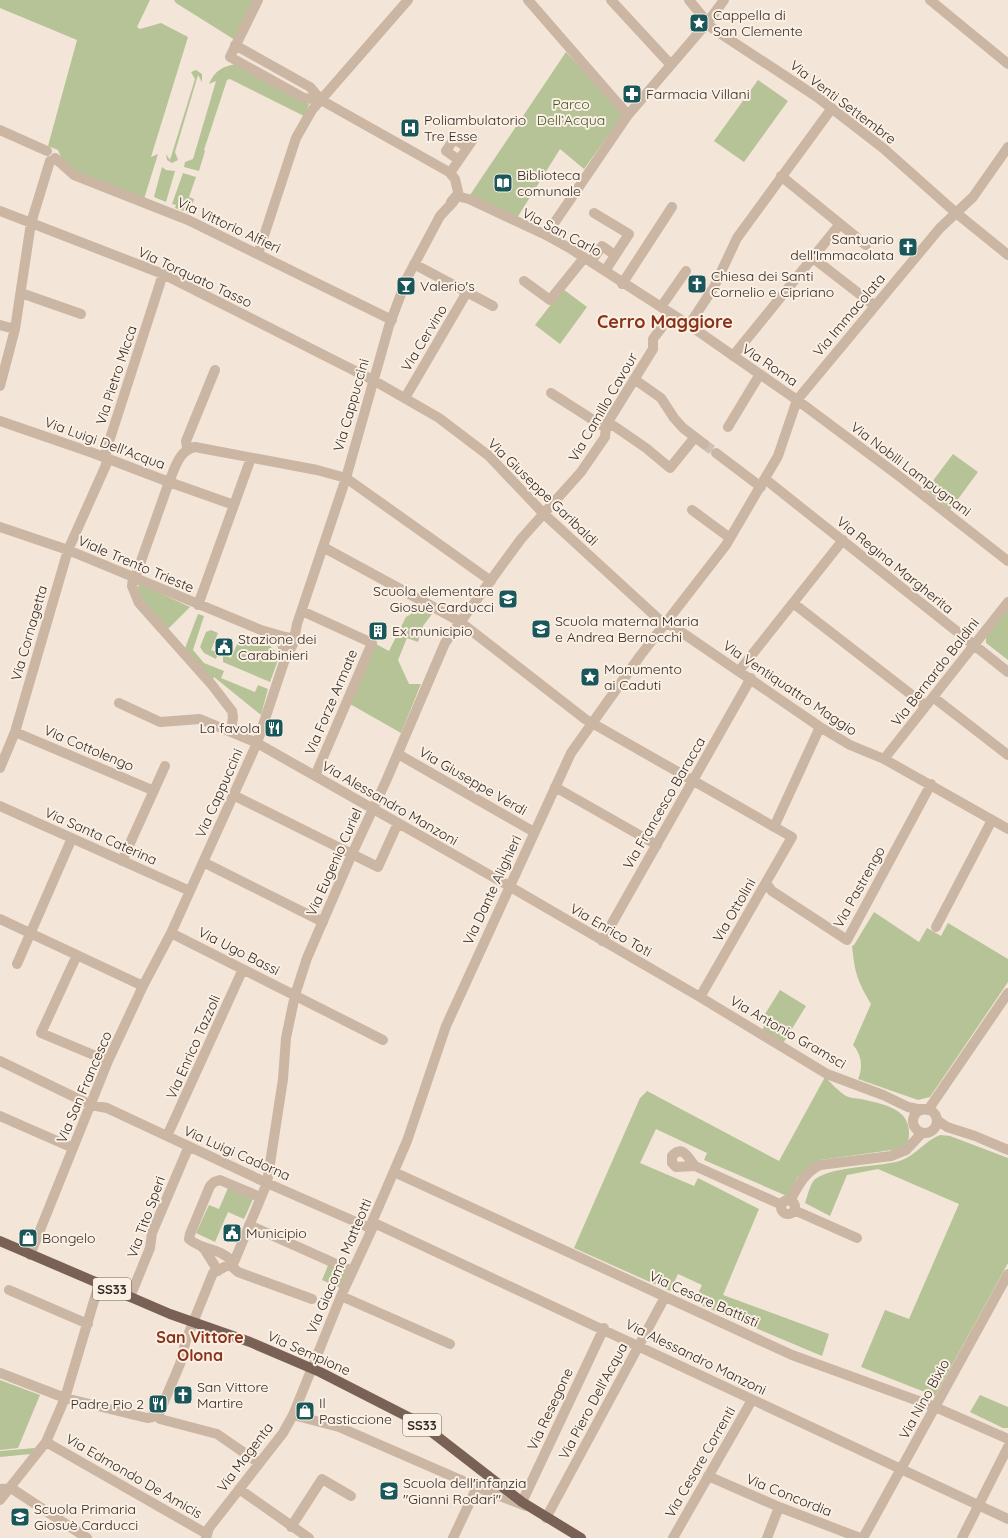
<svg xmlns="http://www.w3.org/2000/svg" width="1008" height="1538" font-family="Quicksand,sans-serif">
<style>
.green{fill:#b5c397}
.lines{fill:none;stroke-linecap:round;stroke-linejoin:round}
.minor-tunnel{stroke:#cdc0b4;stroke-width:10;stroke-dasharray:10 5;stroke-linecap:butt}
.minor{stroke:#cbb5a3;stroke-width:10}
.major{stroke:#796155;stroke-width:10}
.labels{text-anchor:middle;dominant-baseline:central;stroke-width:4;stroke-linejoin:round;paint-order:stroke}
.shield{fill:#faf0e4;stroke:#71655f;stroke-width:1}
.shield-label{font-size:13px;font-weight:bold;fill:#362a26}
.poi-label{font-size:14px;fill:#362a26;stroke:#faf0e4;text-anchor:start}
.street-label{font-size:14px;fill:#362a26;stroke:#faf0e4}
.park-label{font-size:14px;fill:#465628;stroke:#faf0e4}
.quarter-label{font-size:16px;font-weight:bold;fill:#8a3219;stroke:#faf0e4}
.district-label{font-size:18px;font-weight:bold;fill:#8a3219;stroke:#faf0e4}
</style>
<rect width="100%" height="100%" fill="#f3e5d8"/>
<path class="green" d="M0,0H150L137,27L140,29L161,23L188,37L151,157L158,154L144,199L66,169L58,150L48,146L77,40L0,8Z
M174,0H254L235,40L176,3Z
M566,52L624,114L584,169L560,149L517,218L470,195Z
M236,64L309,104L304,116L230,79L227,80L204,150L205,151L199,171L184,167L185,162L193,159L216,81L209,84C214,71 223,66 236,64Z
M196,70L202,74V82L198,75L175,152L178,160L172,163L167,160L166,154L170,160L195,79L191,72Z
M758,80L788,101L744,162L714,141Z
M162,167L166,170L175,171L166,202L154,197Z
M183,173L196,177L189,197L194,199L189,213L175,208L176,205L172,204Z
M563,289L587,307L560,344L535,325Z
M953,454L978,472L950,510L926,490Z
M140,584L190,607L167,630C157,618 140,603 138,586Z
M413,603L432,614L423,626L418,642L407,638L398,660L409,684H421L401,733L350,704L376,644L389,651L406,617L411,614Z
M1008,609V660L986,643V637Z
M198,614L204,616L193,650L204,663L224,671L221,678L255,692L258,685L268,689L261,715L214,677L212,681L184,651Z
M211,630L218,633L211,650L218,653L216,659L204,653L200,647L206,632Z
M247,635L269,645L277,653L278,660L270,682L223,662V655L231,658L238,642L243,644Z
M874,912L919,942L927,928L941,936L948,923L1008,959V982L930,1097L918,1100L858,1079C863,1068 862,1055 853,1045L871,1004C857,980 855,974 852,946L854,945Z
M780,990L806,1006L782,1045L761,1032L769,1017L765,1014Z
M825,1077C831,1083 838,1091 846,1096C850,1098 856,1098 861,1099C886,1105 915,1109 908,1142L900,1148L892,1150L820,1160L810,1166L797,1178L789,1197L704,1160L707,1153L656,1129L640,1163L694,1186L698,1178L759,1209L723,1295L829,1334L822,1356L694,1302L702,1285L678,1274L670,1291L574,1248L640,1098L647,1091L779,1161Z
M940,1135L950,1136L1008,1158V1263L935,1396L861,1367L885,1310L909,1319L959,1204L878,1169L847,1175L830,1216L805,1203C807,1197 809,1189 812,1183C823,1165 882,1168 902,1160C917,1154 925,1141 940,1135Z
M228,1188L253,1199L244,1219L228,1212L215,1242L196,1233L209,1205L219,1209Z
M329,1263L347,1271L340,1288L322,1280Z
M0,1380L40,1395L18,1448L0,1450Z
M980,1395L1008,1407V1428H1003L970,1412Z
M35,1448L31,1454L0,1457V1451Z"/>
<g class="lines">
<path class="minor-tunnel" d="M704,444L716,453"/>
<path class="minor" d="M258,0L230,57L304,98L321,100L449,172L455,179L459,196
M528,0L628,115
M611,0L671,65
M689,0L712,28L817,97L883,148L955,212L1008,255
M930,0L1008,64
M235,45L310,87L321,100
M0,130L47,151
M55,158L74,175L188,220L392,320
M459,160L446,151L454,139L467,147
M450,173L474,138
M781,176L866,245
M451,202L456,196L469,199L546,235L571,249L689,325L797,400L899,476L1008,561
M0,211L163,274L373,380L439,418L489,456L544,514L664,624L671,625L820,727L850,745L884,759L1008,829
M594,213L629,234L605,271
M546,235L628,115L707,23L724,0
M258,254L296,138L312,110L408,0
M813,258L875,306
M591,262L602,246L615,255
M414,264L493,306
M524,281L550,300L584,258
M622,284L672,207
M21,293L81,314
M661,307L686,271
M0,325L15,329
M689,325L714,287L737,238L832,108
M733,356L840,224
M634,379L661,398L674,418L683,428L704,444
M0,386L15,329L31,223L50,161
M551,393L601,425L614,426L646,448L670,468L695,437
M405,398L467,292
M0,421L93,453L169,482C175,468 179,450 195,447L317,470L346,478L491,581
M728,427L760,374
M187,448L186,441L215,370
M716,453L761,487
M765,479L1008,672
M692,510L730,538
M0,527L68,550L261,630L285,637
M323,547L459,621L585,719L792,837L700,997
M133,577L132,586L139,603L212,685L232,711L233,717L231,732
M135,578L169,482L234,505
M793,603L926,706
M198,605L251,458
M302,611L372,643L315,776
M290,648L283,647L281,641L285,637L291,638
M739,671L843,540
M933,697L1008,755
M119,703L160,722L200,719L257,743L509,886L700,997L827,1074L883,1095L908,1107L922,1110
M15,732L152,790
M398,754L534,832
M884,759L1008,602
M0,768L15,732L68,550L106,465V451L163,274
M555,787L657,845
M233,795L378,867L398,823
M0,806L190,891
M774,827L820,727
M122,861L165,766
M203,862L323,922
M766,883L772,891L847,940L931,784
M0,919L143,986
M936,927L992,820
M171,933L383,1040
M602,941L751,678
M77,955L41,1033L108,1061
M17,964L72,838
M0,1061L91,1105L107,1108L267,1183L372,1229
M913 1121a12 12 0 1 1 24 0a12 12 0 1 1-24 0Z
M928,1110L1008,993
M0,1116L73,1148
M937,1120L947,1127L975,1136L1008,1150
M167,1136L243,969
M695,1166L676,1167L672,1163V1156C683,1144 688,1158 695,1166L782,1205
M394,1172L792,1355L935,1407L1008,1439
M781 1207a7 7 0 1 1 14 0a7 7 0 1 1-14 0Z
M790,1201C798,1186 804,1173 820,1165L891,1156L906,1150L922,1133
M794,1210L857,1238
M372,1222L1008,1519
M249,1225L352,1271
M201,1246L205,1250L218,1271
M30,1255L108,1061L143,986L171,933L257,743L284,662L293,644L297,624L346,478L389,326L407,278L440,216L454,201
M233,1262C219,1247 203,1251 189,1239L190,1234L210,1186L214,1182L220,1180L260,1197
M229,1264L238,1272L312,1299
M9,1290L88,1324
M341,1296L450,1344
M130,1297L150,1248L152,1233L189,1146
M0,1373L65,1398L147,1418L153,1417
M293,1415L339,1427L477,1487L526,1506
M158,1416L180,1364L186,1340L213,1273L234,1262L267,1183L283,1079L286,1038L295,995L307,958L352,854L386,781L445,643L521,539L581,472L605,437L606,425L653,349V339L672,314
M160,1419L217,1434L259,1463
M46,1442L207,1534
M708,1476L779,1507L860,1538
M0,1489L11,1488L87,1538
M239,1489L309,1538
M0,1500L46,1442L65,1398L99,1284
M522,1502L604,1328
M546,1518L665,1297
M291,1527L322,1479L351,1496
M206,1538L209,1528L283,1433L293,1415L341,1296L372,1229V1222L407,1141L446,1026L571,753L640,656L726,545L778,456L797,400L940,228L973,197L1008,147
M453,1538L477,1487
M673,1538L752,1400
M767,1538L779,1507
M863,1538L1008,1274
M962,1538L1008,1447"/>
<path class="major" d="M0,1241L170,1314L250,1342L320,1372L420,1423L522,1502L581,1538"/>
</g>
<defs>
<symbol id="sight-square" viewBox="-11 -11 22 22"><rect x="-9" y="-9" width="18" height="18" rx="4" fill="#19575a" stroke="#faf0e4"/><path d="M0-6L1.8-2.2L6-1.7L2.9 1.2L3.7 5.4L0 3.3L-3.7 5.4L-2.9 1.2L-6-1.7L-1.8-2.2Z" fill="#fff"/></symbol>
<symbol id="pharmacy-square" viewBox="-11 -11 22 22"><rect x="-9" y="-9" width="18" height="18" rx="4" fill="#19575a" stroke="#faf0e4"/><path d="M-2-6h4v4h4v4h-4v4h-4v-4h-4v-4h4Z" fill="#fff"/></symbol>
<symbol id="hospital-square" viewBox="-11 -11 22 22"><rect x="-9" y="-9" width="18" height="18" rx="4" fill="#19575a" stroke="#faf0e4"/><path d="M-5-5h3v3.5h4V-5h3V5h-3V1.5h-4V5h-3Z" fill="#fff"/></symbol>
<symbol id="library-square" viewBox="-11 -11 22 22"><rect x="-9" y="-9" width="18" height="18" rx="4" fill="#19575a" stroke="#faf0e4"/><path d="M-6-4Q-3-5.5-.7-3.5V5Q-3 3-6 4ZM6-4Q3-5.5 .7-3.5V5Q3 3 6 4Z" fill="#fff"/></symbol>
<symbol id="church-square" viewBox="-11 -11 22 22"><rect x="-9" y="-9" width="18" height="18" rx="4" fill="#19575a" stroke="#faf0e4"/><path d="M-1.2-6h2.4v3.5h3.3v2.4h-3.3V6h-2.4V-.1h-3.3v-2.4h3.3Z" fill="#fff"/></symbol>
<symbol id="bar-square" viewBox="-11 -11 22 22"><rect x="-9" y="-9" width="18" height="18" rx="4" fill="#19575a" stroke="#faf0e4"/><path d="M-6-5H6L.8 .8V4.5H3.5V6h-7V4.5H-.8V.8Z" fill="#fff"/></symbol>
<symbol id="school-square" viewBox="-11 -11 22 22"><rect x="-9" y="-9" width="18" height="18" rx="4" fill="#19575a" stroke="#faf0e4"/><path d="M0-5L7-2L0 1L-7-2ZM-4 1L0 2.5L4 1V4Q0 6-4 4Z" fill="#fff"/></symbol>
<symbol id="building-square" viewBox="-11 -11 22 22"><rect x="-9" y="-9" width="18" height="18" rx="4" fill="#19575a" stroke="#faf0e4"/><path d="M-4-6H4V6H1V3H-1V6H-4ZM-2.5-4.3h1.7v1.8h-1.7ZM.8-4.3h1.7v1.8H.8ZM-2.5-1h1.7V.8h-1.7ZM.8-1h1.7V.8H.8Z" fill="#fff"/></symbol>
<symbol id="civic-square" viewBox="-11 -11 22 22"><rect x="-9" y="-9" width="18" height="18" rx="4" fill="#19575a" stroke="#faf0e4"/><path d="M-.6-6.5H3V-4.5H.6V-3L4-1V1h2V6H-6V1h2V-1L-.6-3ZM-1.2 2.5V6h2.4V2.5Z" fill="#fff"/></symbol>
<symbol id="restaurant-square" viewBox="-11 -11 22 22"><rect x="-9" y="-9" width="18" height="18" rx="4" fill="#19575a" stroke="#faf0e4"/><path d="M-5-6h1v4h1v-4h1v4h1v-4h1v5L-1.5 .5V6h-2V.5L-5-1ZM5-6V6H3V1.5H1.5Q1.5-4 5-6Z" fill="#fff"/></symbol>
<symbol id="shop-square" viewBox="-11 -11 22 22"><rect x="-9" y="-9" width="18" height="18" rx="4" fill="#19575a" stroke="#faf0e4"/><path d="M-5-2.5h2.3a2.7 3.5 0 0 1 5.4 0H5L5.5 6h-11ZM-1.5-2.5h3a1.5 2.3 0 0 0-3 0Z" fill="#fff"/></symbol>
</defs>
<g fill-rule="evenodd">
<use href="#sight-square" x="688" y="12" width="22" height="22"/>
<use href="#pharmacy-square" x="621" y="83" width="22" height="22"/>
<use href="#hospital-square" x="399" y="117" width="22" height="22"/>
<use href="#library-square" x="492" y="172" width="22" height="22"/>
<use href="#church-square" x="897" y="236" width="22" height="22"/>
<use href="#church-square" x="686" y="273" width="22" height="22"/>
<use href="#bar-square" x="395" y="275" width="22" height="22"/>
<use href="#school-square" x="497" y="588" width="22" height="22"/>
<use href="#school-square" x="530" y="618" width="22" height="22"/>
<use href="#building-square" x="367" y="620" width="22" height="22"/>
<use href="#civic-square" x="213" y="636" width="22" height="22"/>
<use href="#sight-square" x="579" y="666" width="22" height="22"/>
<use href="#restaurant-square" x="263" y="717" width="22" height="22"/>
<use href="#civic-square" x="221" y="1222" width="22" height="22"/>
<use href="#shop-square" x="17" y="1227" width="22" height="22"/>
<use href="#church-square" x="172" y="1384" width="22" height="22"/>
<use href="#restaurant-square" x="147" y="1393" width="22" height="22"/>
<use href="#shop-square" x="294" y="1400" width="22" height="22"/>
<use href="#school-square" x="378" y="1480" width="22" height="22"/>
<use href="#school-square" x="9" y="1506" width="22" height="22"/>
</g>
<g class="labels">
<g class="shield">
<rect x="93" y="1278" width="38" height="22" rx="3"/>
<rect x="403" y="1414" width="38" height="22" rx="3"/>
</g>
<g class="shield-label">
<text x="112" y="1289">SS33</text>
<text x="422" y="1425">SS33</text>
</g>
<g class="poi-label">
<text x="713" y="15">Cappella di<tspan x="713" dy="16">San Clemente</tspan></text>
<text x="646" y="94">Farmacia Villani</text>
<text x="424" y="120">Poliambulatorio<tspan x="424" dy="16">Tre Esse</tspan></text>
<text x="517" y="175">Biblioteca<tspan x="517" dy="16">comunale</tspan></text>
<text x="894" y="239" text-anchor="end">Santuario<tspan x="894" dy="16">dell'Immacolata</tspan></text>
<text x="711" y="276">Chiesa dei Santi<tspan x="711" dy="16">Cornelio e Cipriano</tspan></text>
<text x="420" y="286">Valerio's</text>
<text x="494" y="591" text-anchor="end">Scuola elementare<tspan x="494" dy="16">Giosuè Carducci</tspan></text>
<text x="555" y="621">Scuola materna Maria<tspan x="555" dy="16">e Andrea Bernocchi</tspan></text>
<text x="392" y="631">Ex municipio</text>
<text x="238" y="639">Stazione dei<tspan x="238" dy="16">Carabinieri</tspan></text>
<text x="604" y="669">Monumento<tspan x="604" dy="16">ai Caduti</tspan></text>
<text x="260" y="728" text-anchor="end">La favola</text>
<text x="246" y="1233">Municipio</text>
<text x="42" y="1238">Bongelo</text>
<text x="197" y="1387">San Vittore<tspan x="197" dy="16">Martire</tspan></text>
<text x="319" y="1403">Il<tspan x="319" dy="16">Pasticcione</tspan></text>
<text x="144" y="1404" text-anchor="end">Padre Pio 2</text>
<text x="403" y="1483">Scuola dell'infanzia<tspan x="403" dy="16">"Gianni Rodari"</tspan></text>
<text x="34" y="1509">Scuola Primaria<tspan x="34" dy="16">Giosuè Carducci</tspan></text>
</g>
<g class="street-label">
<text transform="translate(843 102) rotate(37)">Via Venti Settembre</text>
<text transform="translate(229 225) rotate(25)">Via Vittorio Alfieri</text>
<text transform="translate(562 232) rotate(28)">Via San Carlo</text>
<text transform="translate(195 277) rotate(25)">Via Torquato Tasso</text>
<text transform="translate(849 315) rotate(-50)">Via Immacolata</text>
<text transform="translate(424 338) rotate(-59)">Via Cervino</text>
<text transform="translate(770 365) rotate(34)">Via Roma</text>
<text transform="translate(116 375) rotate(-72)">Via Pietro Micca</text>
<text transform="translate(351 405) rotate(-74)">Via Cappuccini</text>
<text transform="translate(603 407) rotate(-60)">Via Camillo Cavour</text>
<text transform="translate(105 443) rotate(20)">Via Luigi Dell'Acqua</text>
<text transform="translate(911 469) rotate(37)">Via Nobili Lampugnani</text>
<text transform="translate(543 492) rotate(44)">Via Giuseppe Garibaldi</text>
<text transform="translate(136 564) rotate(23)">Viale Trento Trieste</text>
<text transform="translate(895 565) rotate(39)">Via Regina Margherita</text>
<text transform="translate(29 633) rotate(-74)">Via Cornagetta</text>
<text transform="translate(935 672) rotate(-52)">Via Bernardo Baldini</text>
<text transform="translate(790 688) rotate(34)">Via Ventiquattro Maggio</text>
<text transform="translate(331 702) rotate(-67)">Via Forze Armate</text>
<text transform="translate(89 748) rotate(23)">Via Cottolengo</text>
<text transform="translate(473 781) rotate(30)">Via Giuseppe Verdi</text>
<text transform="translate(219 793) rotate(-66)">Via Cappuccini</text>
<text transform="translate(390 803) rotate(30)">Via Alessandro Manzoni</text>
<text transform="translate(664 803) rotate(-60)">Via Francesco Baracca</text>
<text transform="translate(101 836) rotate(24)">Via Santa Caterina</text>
<text transform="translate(334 862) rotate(-66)">Via Eugenio Curiel</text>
<text transform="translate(859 887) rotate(-61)">Via Pastrengo</text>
<text transform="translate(492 890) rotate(-65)">Via Dante Alighieri</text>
<text transform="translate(734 910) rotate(-60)">Via Ottolini</text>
<text transform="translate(611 930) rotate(30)">Via Enrico Toti</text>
<text transform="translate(239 951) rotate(27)">Via Ugo Bassi</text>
<text transform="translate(788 1032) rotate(30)">Via Antonio Gramsci</text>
<text transform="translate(193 1047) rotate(-66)">Via Enrico Tazzoli</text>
<text transform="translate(84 1087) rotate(-67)">Via San Francesco</text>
<text transform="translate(237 1153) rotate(24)">Via Luigi Cadorna</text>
<text transform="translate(146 1217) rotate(-70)">Via Tito Speri</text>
<text transform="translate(339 1266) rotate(-67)">Via Giacomo Matteotti</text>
<text transform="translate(704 1299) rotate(24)">Via Cesare Battisti</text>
<text transform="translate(309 1353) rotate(24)">Via Sempione</text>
<text transform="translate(696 1357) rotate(26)">Via Alessandro Manzoni</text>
<text transform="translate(924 1399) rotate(-61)">Via Nino Bixio</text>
<text transform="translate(593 1401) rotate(-62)">Via Piero Dell'Acqua</text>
<text transform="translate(550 1409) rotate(-65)">Via Resegone</text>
<text transform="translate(245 1457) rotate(-53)">Via Magenta</text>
<text transform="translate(700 1462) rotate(-60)">Via Cesare Correnti</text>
<text transform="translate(134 1476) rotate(30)">Via Edmondo De Amicis</text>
<text transform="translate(789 1495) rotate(22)">Via Concordia</text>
</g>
<g class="park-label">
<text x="571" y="104">Parco<tspan x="571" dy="16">Dell’Acqua</tspan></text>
</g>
<g class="quarter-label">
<text x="200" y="1337">San Vittore<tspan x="200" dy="18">Olona</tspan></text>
</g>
<g class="district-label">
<text x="665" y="321">Cerro Maggiore</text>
</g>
</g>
</svg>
